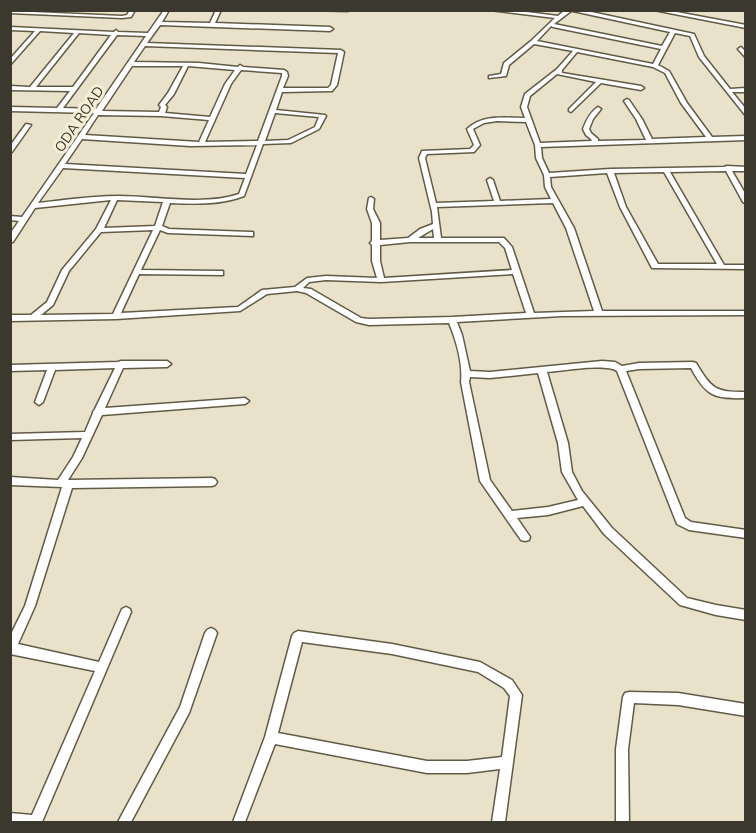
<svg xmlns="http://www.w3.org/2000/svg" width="756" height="833" font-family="Mulish,sans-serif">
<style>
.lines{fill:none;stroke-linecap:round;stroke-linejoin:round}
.minor-casing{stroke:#615b46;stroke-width:3}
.minor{fill:#fff;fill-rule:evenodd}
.labels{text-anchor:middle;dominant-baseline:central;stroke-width:6;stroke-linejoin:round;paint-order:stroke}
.far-street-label{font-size:14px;fill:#3b382e;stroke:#f6eed6}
</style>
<rect width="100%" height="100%" fill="#e9e1c9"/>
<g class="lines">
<defs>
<path id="minor" d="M130,10H135L131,17L122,18L10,13V11L122,16L127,15Z
M164,10H169L162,22L210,23L216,10H221L215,23L330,27L333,29L330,31L160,25L147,43L341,50L344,52L337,85L332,91L282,92L276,110L325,115L326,116L319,129L291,143L263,144L244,196C221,205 195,204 170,203L162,226L169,229L250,232H253V236L168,233L160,230L141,270L220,271H223V275L139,274L121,313L238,307L262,290L295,287L307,278L326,276L377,278L372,261V245L370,243L372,241V223L367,209L369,198L371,197L374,199L373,209L380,223V240L408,238L420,229L433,224L432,212L419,158L422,151L470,149L474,145L467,129C483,114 505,118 525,118L521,107L525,94L557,69L573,51L534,44L509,65L506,76L489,78V76L501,74L504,63L531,41L555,18L490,10H511L558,16L565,10H582L694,34L704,56L730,89L746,88V92H732L746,109V116L699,57L690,36L675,33L658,65L669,71L687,103L712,137L746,136V140L541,147L542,158L549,173L610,169L724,167L727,166L746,167V171H732L746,195V204L743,202L726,171L670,172L724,265H746V269L652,268L620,207L607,173L550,177L551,187L574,228L602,311H746V315L562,316L457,322L462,335L470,371L490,372L602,361L615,362L622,366L639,363L693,362L696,363C712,389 714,392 746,392V398C714,399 706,396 691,368L639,369L626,371L685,518L691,522L746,530V538L689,530L677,524L617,371C606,363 562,371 547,372L568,443L572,472L582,491L612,528L687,598L716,605L746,610V620L716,615L680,605L604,534L583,506L548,515L517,518L530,537L529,540L525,541L521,540L480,481L461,382C463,363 456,340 449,323L369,325L356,322L306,293L297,291L267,294L240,311L116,319L10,321V315H31L47,302L62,270L96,229L111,200L35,208L13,242H10V234L19,221L10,220V216L22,217L94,113L10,111V107L57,108L70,91L10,90V86L30,87L74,33L40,31L10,65V59L35,31L10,30V27L114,32L116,30L118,32L148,33ZM571,11H573L670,32L662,46L554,24ZM551,26L553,27L661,49L653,64L537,41ZM79,33L111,35L73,87H36ZM117,35L146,36L96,109L63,108ZM145,46L338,53L331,85L328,88H283L288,76L287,72L284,70L243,67L240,65L238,67L199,63L134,62ZM577,52L653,67L665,73L681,103L706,137L652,139L642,119L629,100L627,99L624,101L636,119L646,140L598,141V139L591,133L589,129L593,119L601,109L598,107C590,112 586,121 583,129L586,135L592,140L591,141L540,143L527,107L530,96L557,74L596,82L569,109V111L571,112L601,83L641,90L644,88L641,86L562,73V70ZM132,66H183L168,93L159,105L161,107L159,112L102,111ZM188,66L235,70L225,84L210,117L165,113L167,107L165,105L174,94ZM241,70L282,73V76L258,141L205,142L231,84ZM275,113L319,117L315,127L288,140L265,141ZM98,115L161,116L209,120L199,142L85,135ZM497,121L526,122L535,145L536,158L544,175L545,187L551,199L500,201L493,180L490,178L487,180L494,201L436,203L425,158L427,154L474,152L480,145L473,129L484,123ZM82,139L190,146L257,145L246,174L65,164ZM63,168L245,178L239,194C205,206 154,196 118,196C91,196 65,200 38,203ZM664,172L717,264H658L626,207L614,173ZM117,200L163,202L155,226L104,228ZM553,203L566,228L594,311L534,313L512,247L504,238H441L437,207ZM433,229L434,238H418ZM153,230L113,314L41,315L53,305L69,271L101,232ZM410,242H499L505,248L512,270L384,278L380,261V245ZM513,274L526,313L452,317L369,319L361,318L311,289L303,288L309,282L326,280L381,282ZM538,373L558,443L562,472L578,500L548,507L512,511L490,480L469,382L470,377L490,378Z
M308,10H350L348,11Z
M654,10H666L746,25V28Z
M741,47L746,52V58L738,49Z
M26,124L31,125L12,152L10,153V146Z
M121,361H167L171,364L167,367L123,368L105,408L245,398L249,401L245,404L102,415L82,458L68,480L212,478L215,479L217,482L215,485L212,486L72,488L35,606L18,644L99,662L122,609L126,607L130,609L131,612L42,822H10V813L32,815L95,671L10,654V636L25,606L62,487L10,485V477L58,480L73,457L82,438L10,440V434L85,432L93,413V412L95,409L115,368L55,370L43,402L39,405L35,402L47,370L10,371V365L118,362Z
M211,628L215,630L217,633L189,713L131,822H118L180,707L205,633L207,630Z
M298,631L392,644L480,662L512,680L522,695L505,822H492L500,769L467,773H427L275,744L245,822H233L265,737L292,636L294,633ZM302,642L392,654L478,672L504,688L510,696L502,757L467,761H427L278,733Z
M629,692L678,693L746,704V716L678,705L634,703L628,749L629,822H616V749L623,697L625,693Z"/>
</defs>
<use href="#minor" class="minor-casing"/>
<use href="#minor" class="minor"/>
</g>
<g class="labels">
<g class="far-street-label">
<text transform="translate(79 119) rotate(-56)">ODA ROAD</text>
</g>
</g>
<rect width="756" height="833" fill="none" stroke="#3b382e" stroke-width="24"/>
</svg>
